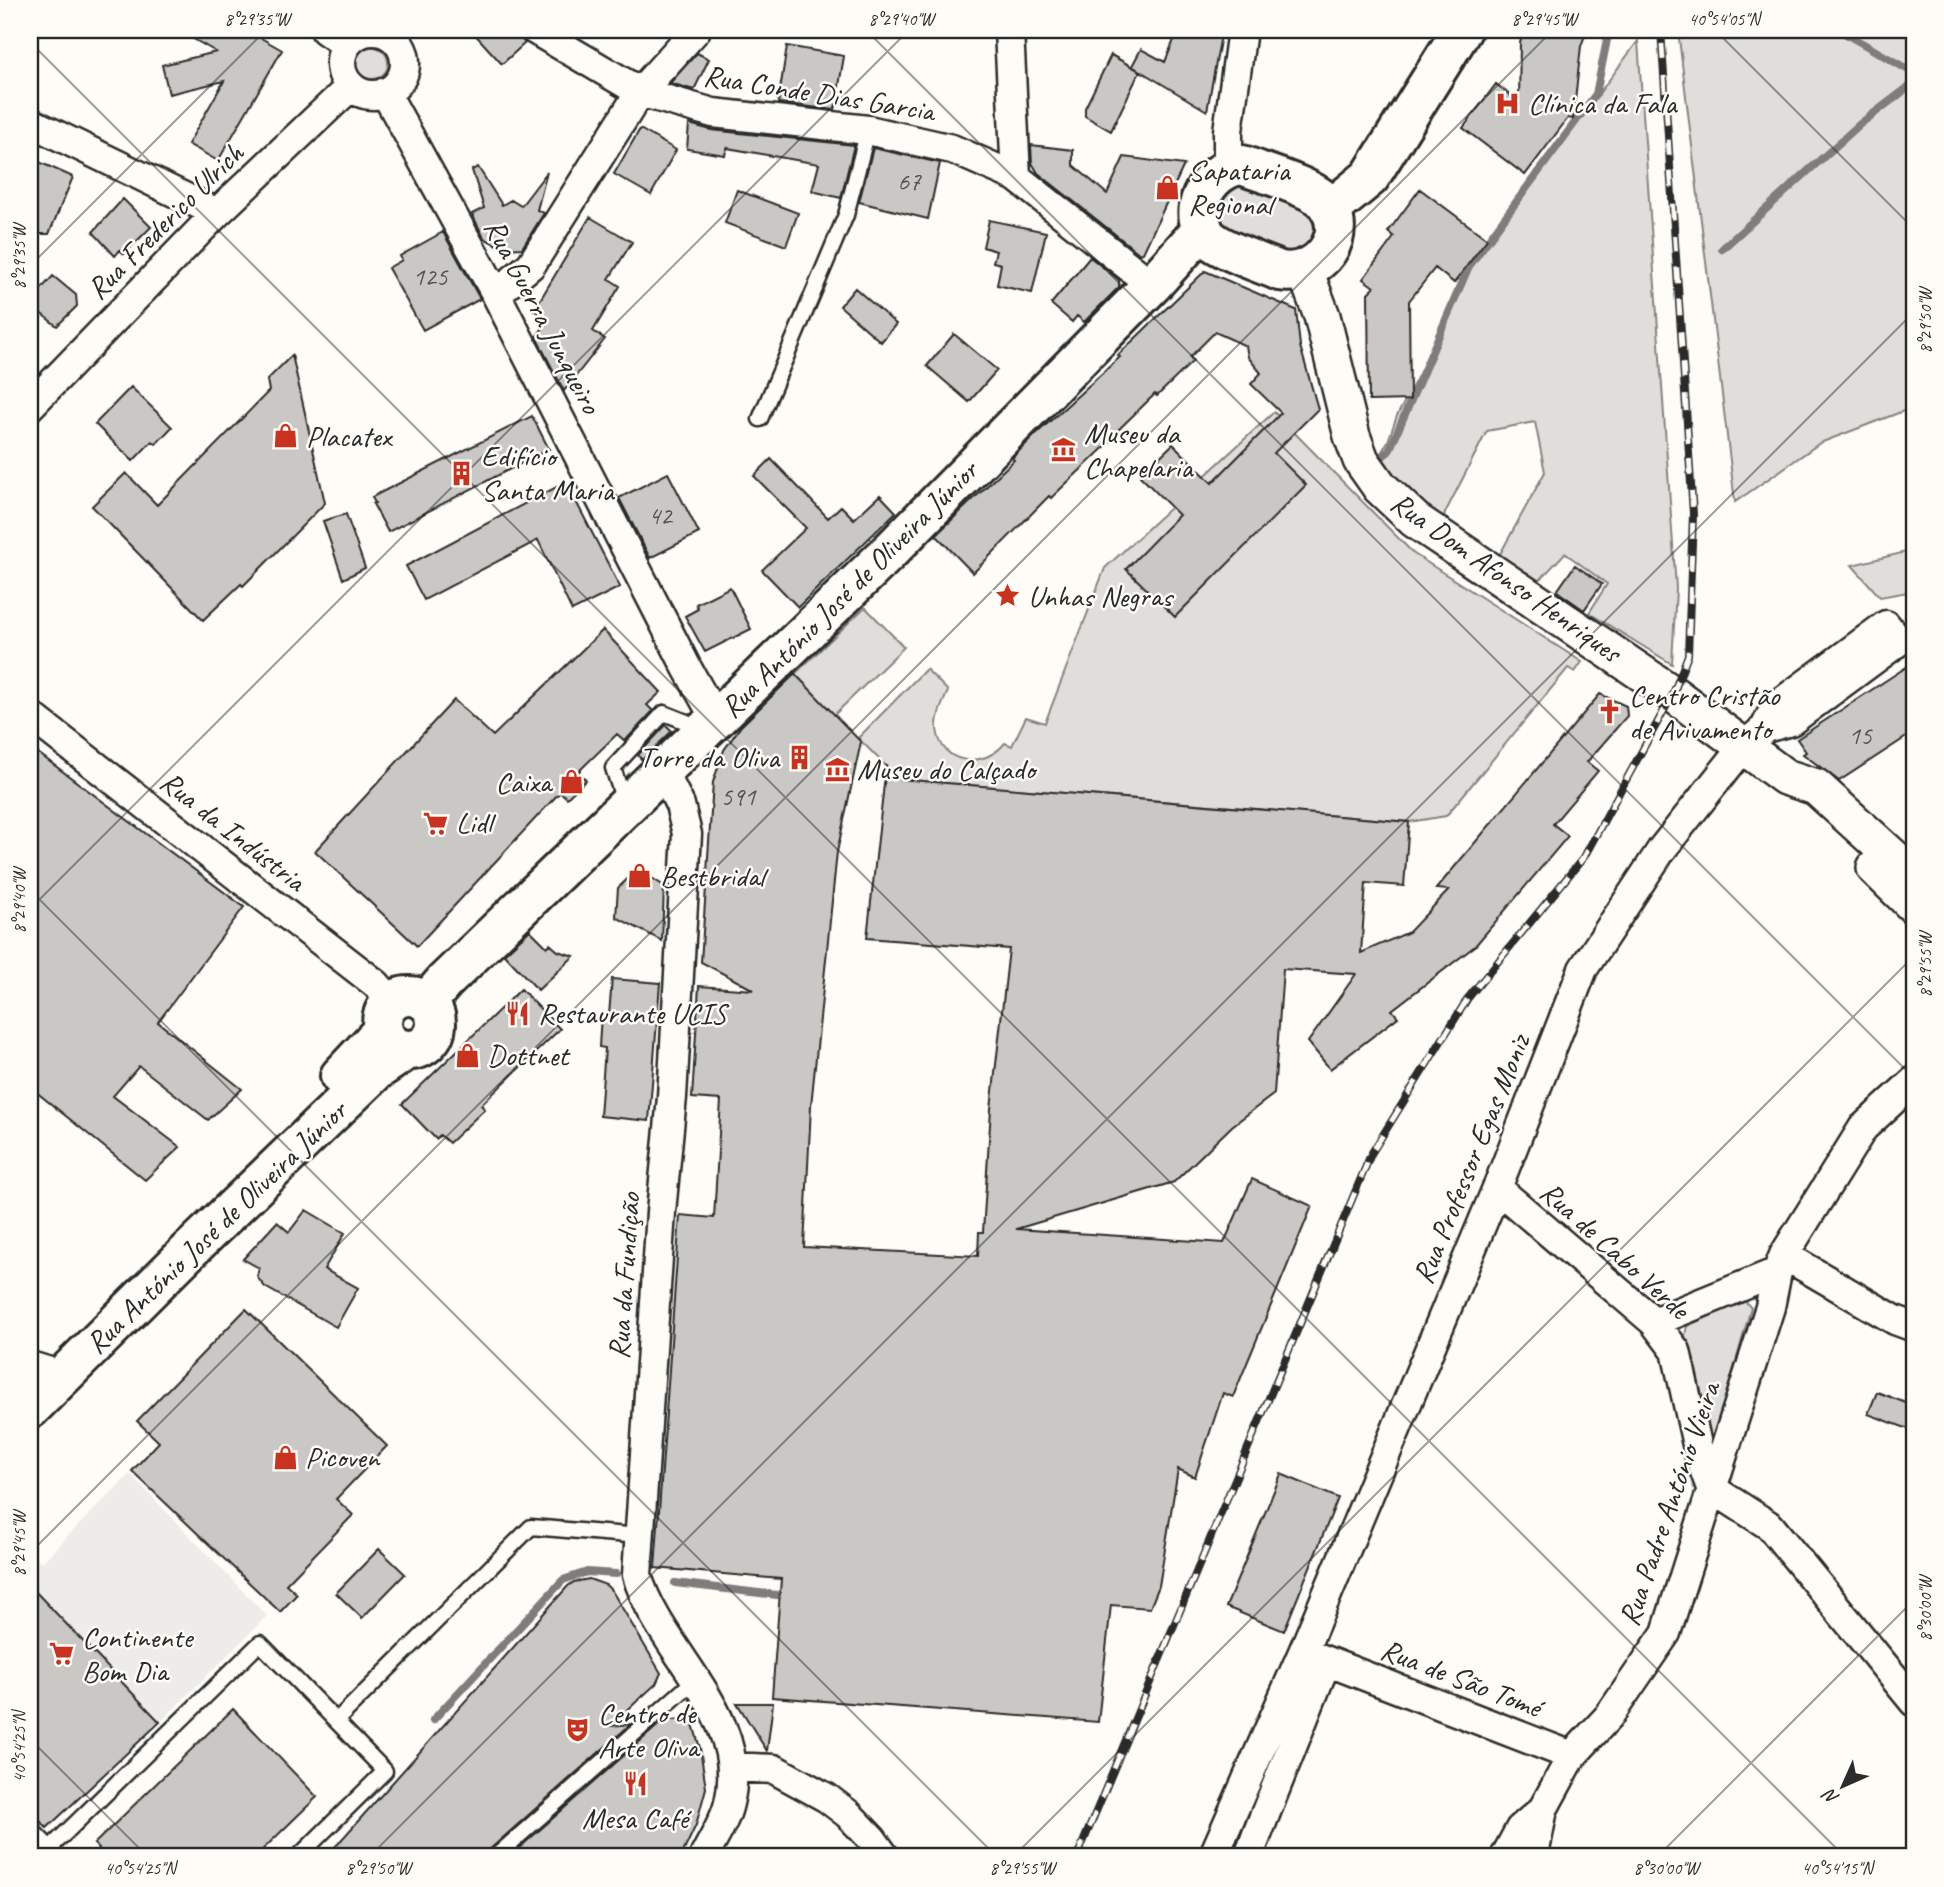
<svg xmlns="http://www.w3.org/2000/svg" width="1944" height="1887" font-family="Caveat,sans-serif">
<style>
.built{fill:#edece8}
.green{fill:#dfdeda;stroke:#858482;stroke-width:2}
.lines{fill:none;stroke-linecap:round;stroke-linejoin:round}
.stream{stroke:#7e7d7b;stroke-width:8}
.building{fill:#c9c8c4;stroke:#2b2b2b;stroke-width:2}
.service-casing{stroke:#2b2b2b;stroke-width:19}
.minor-casing{stroke:#2b2b2b;stroke-width:33}
.tertiary-casing{stroke:#2b2b2b;stroke-width:40}
.primary-casing{stroke:#2b2b2b;stroke-width:44}
.service{stroke:#fdfcf7;stroke-width:14}
.minor{stroke:#fdfcf7;stroke-width:28}
.tertiary{stroke:#fdfcf7;stroke-width:35}
.primary{stroke:#fdfcf7;stroke-width:38}
.rail-casing{stroke:#2b2b2b;stroke-width:8}
.rail{stroke:#fdfcf7;stroke-width:5;stroke-dasharray:16;stroke-linecap:butt}
.ticks{fill:none;stroke:#2b2b2b;stroke-width:2;stroke-opacity:0.45}
.labels{text-anchor:middle;dominant-baseline:central;stroke-width:5;stroke-linejoin:round;paint-order:stroke}
.number-label{font-size:26px;fill:#525251}
.street-label{font-size:30px;fill:#2b2b2b;stroke:#fdfcf7}
.poi-label{font-size:30px;fill:#2b2b2b;stroke:#fdfcf7;text-anchor:start}
.neatline{fill:none;stroke:#2b2b2b;stroke-width:2.5}
.ticks-label{font-size:18px;text-anchor:middle;fill:#2b2b2b}
</style>
<rect width="100%" height="100%" fill="#fdfcf7"/>
<filter id="ink" filterUnits="userSpaceOnUse"><feTurbulence type="fractalNoise" baseFrequency=".0143" numOctaves="2"/><feDisplacementMap in="SourceGraphic" scale="14" xChannelSelector="R" yChannelSelector="G"/><feConvolveMatrix kernelMatrix="1 2 1 2 8 2 1 2 1" color-interpolation-filters="sRGB"/></filter>
<g filter="url(#ink)">
<path class="built" d="M130,1474L267,1616L160,1722L40,1834L30,1824V1551L42,1562Z"/>
<path class="green" d="M1678,30H1914V407L1820,443L1735,502Z
M1638,41L1676,588L1672,664L1589,613L1607,584L1565,553L1538,582L1499,556L1545,472L1535,422L1487,431L1443,517C1412,496 1397,490 1380,455L1388,441L1397,416L1452,311L1457,285Z
M356 63a16 16 0 1 1 32 0a16 16 0 1 1-32 0Z
M1241,182L1303,208C1318,221 1317,234 1305,249L1289,254L1223,227L1215,209L1219,195Z
M1274,412L1414,554L1582,662L1575,672L1568,668L1446,816L1409,822L899,779L858,738L926,669L948,691C943,703 936,716 937,729C941,766 984,769 1005,743L1012,746L1026,717L1045,723L1105,568Z
M1914,550V591L1880,597L1852,565Z
M865,607L904,647L834,715L795,674Z
M1745,1301L1751,1308L1712,1445L1709,1446L1685,1336L1687,1326Z"/>
<g class="lines">
<path class="stream" d="M1839,30L1914,73
M1722,249L1860,124L1914,83
M1380,458L1389,451L1469,266L1596,94L1609,30
M675,1583L785,1596
M433,1720L563,1580L587,1572L616,1574"/>
</g>
<path class="building" d="M178,30H247L282,50L218,161L188,144L224,81L169,94L162,65L216,52Z
M471,30H518L520,38L525,43L502,64Z
M1178,30H1222L1207,111L1132,66L1141,49L1165,62Z
M1524,30H1587L1581,46L1573,119L1568,118L1525,175L1463,128L1496,84L1519,102L1520,43Z
M787,46L844,56L835,110L778,103Z
M697,53L709,59L694,90L670,83Z
M1111,55L1140,71L1111,131L1085,116V108Z
M689,124L711,130L854,145L841,198L812,191L819,164L727,148L725,155L687,149Z
M640,129L676,150L651,195L614,174Z
M1031,145L1073,150V165L1107,194L1124,157L1184,165L1143,253L1140,254L1038,173L1032,163Z
M873,148L940,163L928,219L859,202Z
M30,158L73,177L49,234H40L30,229Z
M478,167L502,205L511,200L521,206L547,172L537,210L544,213L522,248L504,249L484,238L472,214L484,208L472,170Z
M1420,189L1487,239L1454,283L1435,268L1409,301L1410,400L1369,401L1368,293L1374,287L1363,279L1394,237L1388,232Z
M737,190L798,213L786,246L725,223Z
M123,199L151,227L124,254L120,250L115,256L93,232Z
M590,217L632,242L609,279L620,286L593,331L605,339L564,391L536,337L548,321L534,310Z
M989,220L1046,232L1032,293L997,285L1001,264L993,262L996,251L983,247Z
M443,232L480,299L423,330L388,268L402,260L400,256Z
M1090,257L1119,280V287L1084,322L1077,316L1072,322L1051,304Z
M1205,271L1296,310L1300,346L1318,409L1274,453L1306,485L1175,617L1126,569L1179,515L1140,476L1173,444L1212,483L1281,413L1251,384L1261,373L1248,357L1246,346L1215,332L1190,357L1193,361L1157,396L1155,394L1114,434L1116,436L1051,498L1049,496L973,573L936,535L1014,460L1012,458L1036,434L1120,357L1118,355Z
M53,276L76,295L77,306L57,326L30,305V301Z
M855,288L896,324L881,342L840,306Z
M954,334L997,370L969,402L927,366Z
M292,355L325,503L243,586L241,584L203,620L92,506L126,473L157,505L269,391L267,380Z
M131,387L172,427L156,444L152,441L133,461L95,424Z
M532,416L549,449L388,532L373,504L375,503L372,497Z
M771,459L828,518L841,506L854,519L880,495L896,512L798,607L762,570L806,528L754,476Z
M668,473L699,533L650,558L619,498Z
M566,482L620,587L572,611L538,540L424,600L406,566Z
M346,514L365,568L343,579L323,521Z
M1575,565L1602,584L1584,610L1557,591Z
M730,587L751,629L705,652L685,616L698,609L696,604Z
M603,630L661,692L647,705L653,711L625,741L617,734L578,772L586,780L567,798L560,792L417,946L315,851L454,700L493,736Z
M1914,662V732L1839,781L1803,754L1806,752L1797,739Z
M795,674L861,742L837,852L811,1106L804,1247L978,1256L979,1232H983L991,1109L1009,949L867,938L886,766L899,779L1409,822L1404,886L1366,883L1361,953L1409,932L1449,890L1436,889L1600,694L1626,706L1627,716L1587,762L1598,771L1553,824L1568,836L1475,946L1392,1010L1398,1017L1330,1069L1308,1042L1356,974L1283,969L1274,1094L1232,1126L1174,1182L1016,1229L1224,1243L1252,1179L1312,1206L1233,1397L1223,1393L1195,1477L1178,1469L1159,1586L1150,1608L1111,1605L1098,1722L772,1697L781,1579L655,1568L680,1215L714,1218L721,1100L692,1098L699,986L754,990L701,962L713,782L724,750L741,726Z
M666,725L672,731L642,760L638,755Z
M30,747L244,907L158,1022L242,1089L208,1120L139,1066L113,1096L180,1147L145,1180L30,1087Z
M638,869L664,886L662,941L616,917L618,888Z
M530,930L547,947L550,944L558,951L574,956L538,990L504,954Z
M612,979L660,983L649,1121L600,1116L605,1048L599,1047L601,1014L609,1015Z
M521,989L560,1029L481,1105L485,1109L449,1143L440,1135L436,1139L402,1104Z
M306,1210L345,1233L324,1269L358,1288L336,1327L265,1287L257,1277L259,1268L243,1259L277,1222L289,1232Z
M246,1309L387,1446L336,1499L353,1515L286,1584L297,1594L280,1612L132,1471L159,1442L137,1421Z
M1877,1392L1914,1406V1431L1868,1414Z
M1281,1474L1338,1498L1284,1631L1226,1607Z
M379,1549L405,1574L362,1618L336,1593Z
M589,1579L606,1585L612,1591L661,1673L656,1684L610,1726L631,1724L489,1850L486,1857H326L568,1586L574,1582Z
M30,1586L160,1722L47,1828L30,1811Z
M737,1703H773L767,1751Z
M233,1709L317,1797L255,1857H107L94,1844Z
M682,1719L693,1724L700,1748L706,1788L696,1825L681,1857H509L663,1721Z"/>
<g class="lines">
<defs>
<path id="service" d="M760,419L846,215L868,130
M624,801L613,768L664,713L702,728
M336,1721L531,1527L640,1536
M45,1853L260,1643L385,1771L298,1857
M495,1857L696,1679"/>
<path id="minor" d="M325,30L346,44
M535,30L640,92L713,113L868,130L952,149L1016,177L1152,285
M1009,30L1016,177
M341 63a32 32 0 1 1 64 0a32 32 0 1 1-64 0Z
M385,92L496,294L687,668L716,720
M30,122L217,213
M1228,168V131L1242,30
M496,294L531,265L640,92L696,30
M30,406L217,213L351,86
M30,715L376,984L392,1002
M663,771L680,805L687,834L672,1097L661,1212L637,1575C659,1652 751,1716 729,1803C725,1822 712,1840 704,1857
M1497,1188L1654,1322L1676,1351L1700,1458L1711,1488L1770,1526L1914,1702
M1784,1255L1895,1320L1914,1327
M1654,1322L1777,1272
M30,1366L63,1376
M1303,1652L1572,1756
M733,1767L774,1769L827,1798L848,1814L872,1839L885,1857
M30,1838L49,1857
M1213,1857L1303,1652L1497,1188L1583,969L1662,849L1744,746L1765,728L1791,721L1899,641L1886,625L1775,707L1765,728
M1248,1857L1326,1662
M1505,1857L1520,1829L1543,1809
M1530,1857L1536,1845L1543,1809L1572,1756L1609,1716L1666,1633L1770,1307L1777,1272L1784,1255L1863,1128L1914,1081"/>
<path id="tertiary" d="M1305,271L1322,316L1352,436L1361,460L1380,487L1415,520L1673,694L1785,777L1816,787L1914,876
M1875,868L1914,906"/>
<path id="primary" d="M1242,165C1262,173 1313,187 1325,202C1352,234 1319,278 1280,271C1261,263 1230,253 1214,242C1180,219 1207,168 1242,165Z
M1330,210L1370,177L1462,30
M382 1023a27 27 0 1 1 54 0a27 27 0 1 1-54 0Z
M427,1002L444,982L886,555L1152,285L1203,228
M340,1076L383,1030
M30,1409L192,1248L376,1071L407,1050"/>
</defs>
<use href="#service" class="service-casing"/>
<use href="#minor" class="minor-casing"/>
<use href="#tertiary" class="tertiary-casing"/>
<use href="#primary" class="primary-casing"/>
<use href="#service" class="service"/>
<use href="#minor" class="minor"/>
<use href="#tertiary" class="tertiary"/>
<use href="#primary" class="primary"/>
<defs>
<path id="rail" d="M1077,1857L1371,1154L1468,998L1584,857L1673,694L1688,655L1693,514L1661,30"/>
</defs>
<use href="#rail" class="rail-casing"/>
<use href="#rail" class="rail"/>
</g>
</g>
<path class="ticks" d="M866,30L1914,1078M1715,30L1914,229M30,42L1845,1857M30,266L266,30M30,890L997,1857M30,909L909,30M30,1553L1553,30M30,1739L148,1857M369,1857L1914,312M1013,1857L1914,956M1657,1857L1914,1600"/>
<defs>
<symbol id="hospital-bare" viewBox="-9 -9 18 18"><path d="M-5-5h3v3.5h4V-5h3V5h-3V1.5h-4V5h-3Z" fill="#c8321e" stroke="#fdfcf7" stroke-width="2.5" paint-order="stroke"/></symbol>
<symbol id="shop-bare" viewBox="-9 -9 18 18"><path d="M-5-2.5h2.3a2.7 3.5 0 0 1 5.4 0H5L5.5 6h-11ZM-1.5-2.5h3a1.5 2.3 0 0 0-3 0Z" fill="#c8321e" stroke="#fdfcf7" stroke-width="2.5" paint-order="stroke"/></symbol>
<symbol id="museum-bare" viewBox="-9 -9 18 18"><path d="M0-6L6-3V-2H-6V-3ZM-5-1h2V3h-2ZM-1-1h2V3h-2ZM3-1h2V3H3ZM-6 4H6V6H-6Z" fill="#c8321e" stroke="#fdfcf7" stroke-width="2.5" paint-order="stroke"/></symbol>
<symbol id="building-bare" viewBox="-9 -9 18 18"><path d="M-4-6H4V6H1V3H-1V6H-4ZM-2.5-4.3h1.7v1.8h-1.7ZM.8-4.3h1.7v1.8H.8ZM-2.5-1h1.7V.8h-1.7ZM.8-1h1.7V.8H.8Z" fill="#c8321e" stroke="#fdfcf7" stroke-width="2.5" paint-order="stroke"/></symbol>
<symbol id="sight-bare" viewBox="-9 -9 18 18"><path d="M0-6L1.8-2.2L6-1.7L2.9 1.2L3.7 5.4L0 3.3L-3.7 5.4L-2.9 1.2L-6-1.7L-1.8-2.2Z" fill="#c8321e" stroke="#fdfcf7" stroke-width="2.5" paint-order="stroke"/></symbol>
<symbol id="church-bare" viewBox="-9 -9 18 18"><path d="M-1.2-6h2.4v3.5h3.3v2.4h-3.3V6h-2.4V-.1h-3.3v-2.4h3.3Z" fill="#c8321e" stroke="#fdfcf7" stroke-width="2.5" paint-order="stroke"/></symbol>
<symbol id="supermarket-bare" viewBox="-9 -9 18 18"><path d="M-6-5.5h2.5l.6 2H6L4.5 2H-2.5L-4.4-4H-6ZM-1.5 3.2a1.3 1.3 0 1 0 .1 0ZM3 3.2a1.3 1.3 0 1 0 .1 0Z" fill="#c8321e" stroke="#fdfcf7" stroke-width="2.5" paint-order="stroke"/></symbol>
<symbol id="restaurant-bare" viewBox="-9 -9 18 18"><path d="M-5-6h1v4h1v-4h1v4h1v-4h1v5L-1.5 .5V6h-2V.5L-5-1ZM5-6V6H3V1.5H1.5Q1.5-4 5-6Z" fill="#c8321e" stroke="#fdfcf7" stroke-width="2.5" paint-order="stroke"/></symbol>
<symbol id="theatre-bare" viewBox="-9 -9 18 18"><path d="M-5-5.5Q0-4 5-5.5V0Q5 5 0 6Q-5 5-5 0ZM-3.3-2.5H-1v1.5H-3.3ZM1-2.5H3.3v1.5H1ZM-2.8 1Q0 5.5 2.8 1Z" fill="#c8321e" stroke="#fdfcf7" stroke-width="2.5" paint-order="stroke"/></symbol>
</defs>
<g fill-rule="evenodd">
<use href="#hospital-bare" x="1490" y="86" width="35" height="35"/>
<use href="#shop-bare" x="1150" y="170" width="35" height="35"/>
<use href="#shop-bare" x="268" y="418" width="35" height="35"/>
<use href="#museum-bare" x="1046" y="432" width="35" height="35"/>
<use href="#building-bare" x="444" y="456" width="35" height="35"/>
<use href="#sight-bare" x="990" y="578" width="35" height="35"/>
<use href="#church-bare" x="1592" y="694" width="35" height="35"/>
<use href="#building-bare" x="782" y="740" width="35" height="35"/>
<use href="#museum-bare" x="820" y="752" width="35" height="35"/>
<use href="#shop-bare" x="554" y="764" width="35" height="35"/>
<use href="#supermarket-bare" x="418" y="806" width="35" height="35"/>
<use href="#shop-bare" x="622" y="858" width="35" height="35"/>
<use href="#restaurant-bare" x="500" y="996" width="35" height="35"/>
<use href="#shop-bare" x="450" y="1038" width="35" height="35"/>
<use href="#shop-bare" x="268" y="1440" width="35" height="35"/>
<use href="#supermarket-bare" x="44" y="1636" width="35" height="35"/>
<use href="#theatre-bare" x="560" y="1712" width="35" height="35"/>
<use href="#restaurant-bare" x="618" y="1766" width="35" height="35"/>
</g>
<g class="labels">
<g class="number-label">
<text x="909" y="181">67</text>
<text x="430" y="276">125</text>
<text x="660" y="515">42</text>
<text x="1860" y="735">15</text>
<text x="738" y="796">591</text>
</g>
<g class="street-label">
<text transform="translate(819 93) rotate(9)">Rua Conde Dias Garcia</text>
<text transform="translate(165 221) rotate(-45)">Rua Frederico Ulrich</text>
<text transform="translate(543 316) rotate(62)">Rua Guerra Junqueiro</text>
<text transform="translate(1506 577) rotate(35)">Rua Dom Afonso Henriques</text>
<text transform="translate(849 589) rotate(-45)">Rua António José de Oliveira Júnior</text>
<text transform="translate(233 831) rotate(38)">Rua da Indústria</text>
<text transform="translate(1471 1159) rotate(-68)">Rua Professor Egas Moniz</text>
<text transform="translate(216 1227) rotate(-44)">Rua António José de Oliveira Júnior</text>
<text transform="translate(1615 1250) rotate(42)">Rua de Cabo Verde</text>
<text transform="translate(624 1276) rotate(-86)">Rua da Fundição</text>
<text transform="translate(1669 1504) rotate(-71)">Rua Padre António Vieira</text>
<text transform="translate(1461 1678) rotate(21)">Rua de São Tomé</text>
</g>
<g class="poi-label">
<text x="1528" y="103">Clínica da Fala</text>
<text x="1188" y="170">Sapataria<tspan x="1188" dy="34">Regional</tspan></text>
<text x="1084" y="433">Museu da<tspan x="1084" dy="34">Chapelaria</tspan></text>
<text x="306" y="436">Placatex</text>
<text x="481" y="456">Edifício<tspan x="481" dy="34">Santa Maria</tspan></text>
<text x="1028" y="596">Unhas Negras</text>
<text x="1629" y="695">Centro Cristão<tspan x="1629" dy="34">de Avivamento</tspan></text>
<text x="779" y="757" text-anchor="end">Torre da Oliva</text>
<text x="857" y="769">Museu do Calçado</text>
<text x="551" y="782" text-anchor="end">Caixa</text>
<text x="456" y="823">Lidl</text>
<text x="660" y="876">Bestbridal</text>
<text x="538" y="1013">Restaurante UCIS</text>
<text x="487" y="1055">Dottnet</text>
<text x="305" y="1457">Picoven</text>
<text x="82" y="1637">Continente<tspan x="82" dy="34">Bom Dia</tspan></text>
<text x="598" y="1713">Centro de<tspan x="598" dy="34">Arte Oliva</tspan></text>
<text x="635" y="1818" text-anchor="middle">Mesa Café</text>
</g>
</g>
<rect width="1944" height="1887" fill="none" stroke="#fdfcf7" stroke-width="77"/>
<g transform="translate(1843 1786) rotate(225)" stroke="#fdfcf7" stroke-width="5" paint-order="stroke">
<path d="M0-5L12 26L0 18L-12 26Z" fill="#2b2b2b"/>
<text y="-10" font-size="19" font-weight="bold" text-anchor="middle" fill="#2b2b2b">N</text>
</g>
<rect x="38" y="38" width="1868" height="1810" class="neatline"/>
<g class="ticks-label">
<text x="257" y="25">8°29'35"W</text>
<text x="901" y="25">8°29'40"W</text>
<text x="1544" y="25">8°29'45"W</text>
<text x="1724" y="25">40°54'05"N</text>
<text transform="translate(19 257) rotate(-90)" y="6">8°29'35"W</text>
<text transform="translate(1925 321) rotate(-90)" y="6">8°29'50"W</text>
<text transform="translate(19 901) rotate(-90)" y="6">8°29'40"W</text>
<text transform="translate(1925 965) rotate(-90)" y="6">8°29'55"W</text>
<text transform="translate(19 1544) rotate(-90)" y="6">8°29'45"W</text>
<text transform="translate(1925 1609) rotate(-90)" y="6">8°30'00"W</text>
<text transform="translate(19 1747) rotate(-90)" y="6">40°54'25"N</text>
<text x="140" y="1874">40°54'25"N</text>
<text x="378" y="1874">8°29'50"W</text>
<text x="1022" y="1874">8°29'55"W</text>
<text x="1666" y="1874">8°30'00"W</text>
<text x="1837" y="1874">40°54'15"N</text>
</g>
</svg>
